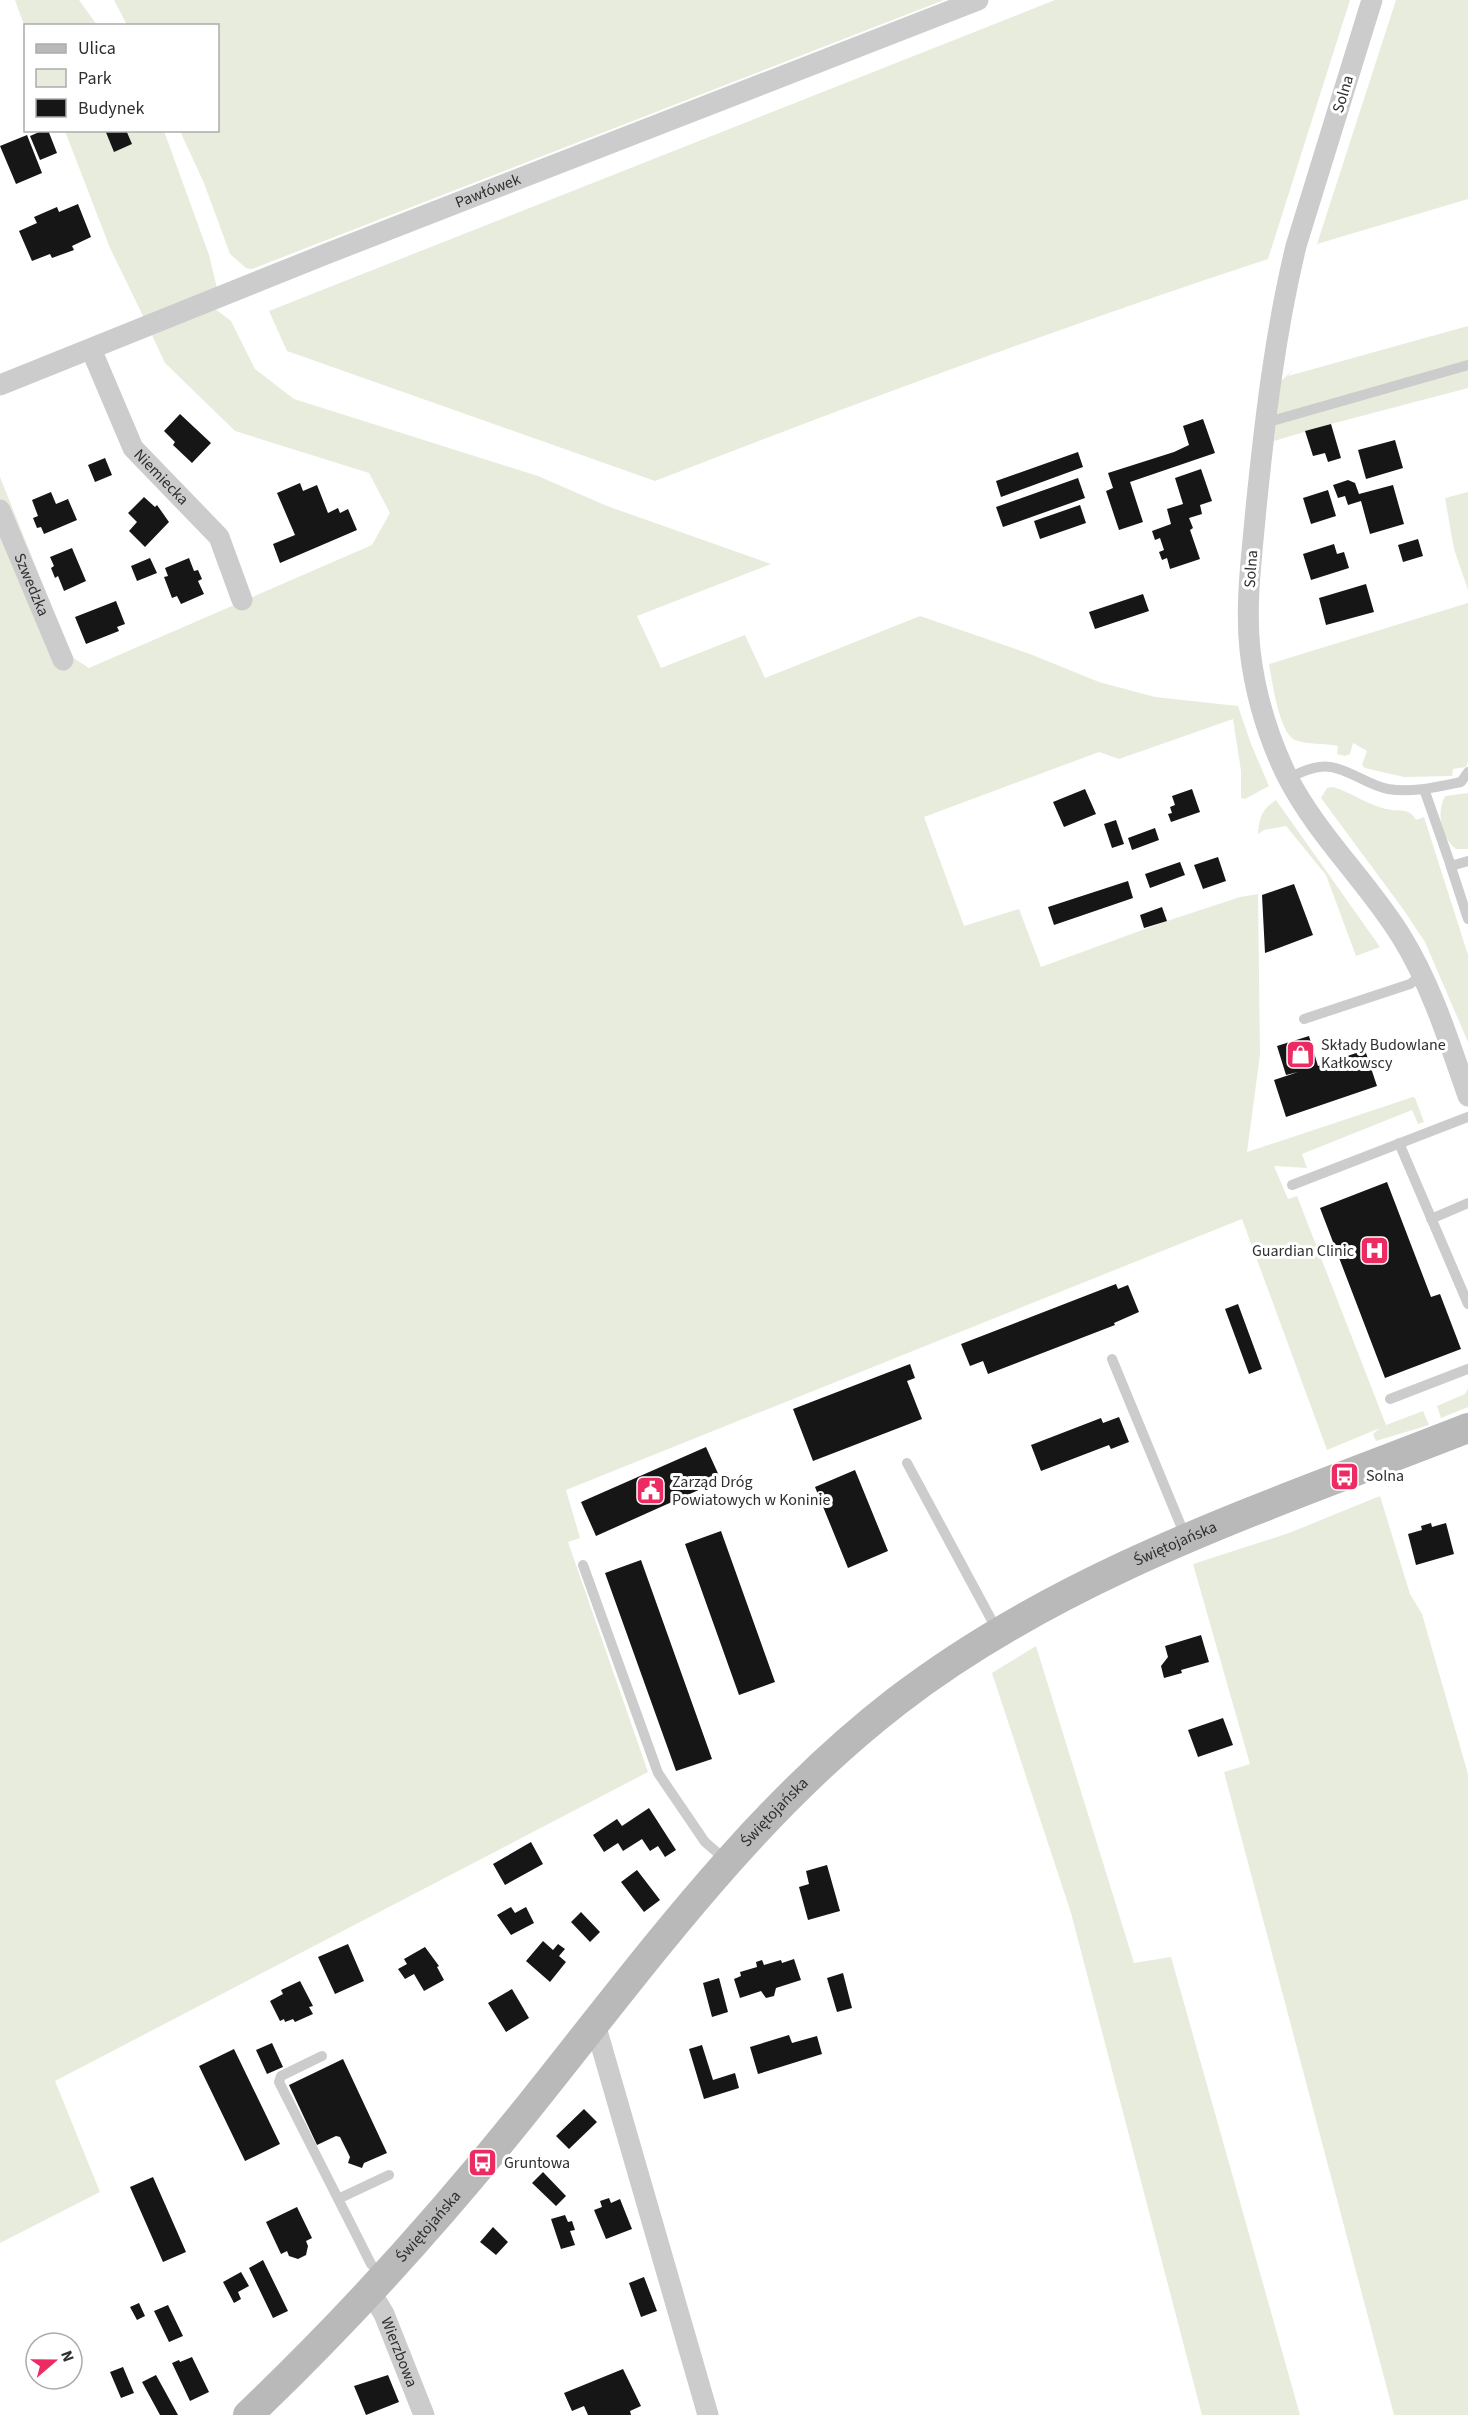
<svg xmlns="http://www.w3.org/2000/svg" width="1468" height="2415" font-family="'Source Sans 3',sans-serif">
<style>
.green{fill:#e8ecdc}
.building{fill:#161616}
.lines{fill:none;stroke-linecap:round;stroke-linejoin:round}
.lane{stroke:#ccc;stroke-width:10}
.street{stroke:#ccc;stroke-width:21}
.secondary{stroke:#b9b9b9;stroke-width:30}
.labels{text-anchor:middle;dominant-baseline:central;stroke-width:6;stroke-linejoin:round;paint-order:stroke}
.street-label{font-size:16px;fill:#2f2f2f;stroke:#fff}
.poi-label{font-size:16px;fill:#2f2f2f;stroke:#fff;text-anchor:start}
</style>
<rect width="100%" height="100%" fill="#fff"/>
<path class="green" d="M15,0H79L97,25L26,26L25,28Z
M114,0H944L252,269L246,268L230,254L204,183L180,131L218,130V26L127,25Z
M1055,0H1350L1268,259C1062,327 857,402 655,481L287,351L269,311Z
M1396,0H1468V199L1317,244Z
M65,131H164L209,255L217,288L145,320L110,248Z
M214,308L231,321L255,369L294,399L538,476L607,506L771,564L637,616L661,668L745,635L765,678L920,616L1030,654L1099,682L1155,697L1238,706L1251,744L1269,786L1245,799L1241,798V771L1233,719L1119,759L1099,752L924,817L964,926L1019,909L1041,967L1167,921L1240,897L1258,894L1260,1055L1247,1152L1413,1097L1415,1098L1424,1122L1418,1124L1412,1110L1302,1154L1307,1168L1274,1166L1288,1199L1297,1196L1386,1425L1423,1411L1429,1425L1376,1441L1373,1434L1380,1428L1327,1450L1242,1219L566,1490L580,1538L568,1542L648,1772L55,2081L100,2192L0,2243V477L72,657L89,668L372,545L390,513L369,473L235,431L165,363L150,331Z
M1468,326V388L1331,424L1274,441L1281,381L1293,370L1288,376Z
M1468,492V590L1454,549L1445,498Z
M1468,603V761L1466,767L1453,769L1452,776L1404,777L1365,768L1362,765L1367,751L1353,743L1350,754L1345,756L1337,754L1338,746C1324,743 1308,745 1295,740C1279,733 1272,680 1269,664Z
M1333,787C1353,793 1370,807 1392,810C1403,811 1410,809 1416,820L1424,817L1468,955V1042L1425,942L1403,909L1321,798L1327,788Z
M1468,793V849H1456C1441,837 1436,812 1445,796Z
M1276,800L1380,947L1356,956L1326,875L1286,826L1264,830L1258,834C1259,818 1262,809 1276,800Z
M1468,1388V1407L1441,1418L1437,1406L1465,1394Z
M1380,1496L1410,1594L1422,1614L1468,1774V2415H1394L1224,1772L1250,1764L1193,1564L1289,1533Z
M1036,1646L1134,1963L1171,1957L1300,2415H1202L1071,1913L992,1673Z"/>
<path class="building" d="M44,130H48L57,153L40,160L30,136Z
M105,130H126L132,144L114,152Z
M27,135L42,173L16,184L0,146Z
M78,204L91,237L72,246L74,250L52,258L50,254L32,261L19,231L37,223L34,217L57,207L59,212Z
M180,414L211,443L192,463L173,445L175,442L164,431Z
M1203,419L1215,453L1130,482L1143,522L1119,530L1106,491L1113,488L1108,473L1174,452L1189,445L1183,426Z
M1331,424L1341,458L1328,462L1325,453L1313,456L1305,431Z
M1395,440L1403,468L1366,479L1358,450Z
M1078,452L1083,467L1001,497L996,481Z
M105,458L112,475L95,482L88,465Z
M1201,469L1212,501L1200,505L1202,514L1189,518L1193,528L1190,530L1200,559L1170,569L1167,558L1162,560L1159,552L1164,550L1160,538L1155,540L1152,531L1171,524L1167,509L1183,504L1175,478Z
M1078,478L1085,498L1003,527L996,507Z
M1348,480L1355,483L1359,494L1393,485L1404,524L1370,534L1361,501L1348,505L1345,496L1338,498L1333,485Z
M300,483L303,491L317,485L328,513L338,508L340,513L348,509L357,530L280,563L273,544L295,535L277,493Z
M1328,490L1336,516L1311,524L1303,498Z
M51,492L56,504L68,499L77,520L44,534L41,527L37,528L33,518L38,516L32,500Z
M144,497L155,507L157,505L169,522L145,547L129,531L137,522L128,513Z
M1080,505L1086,523L1040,539L1034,521Z
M1418,539L1423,556L1403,562L1398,545Z
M1334,544L1337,554L1344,552L1349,568L1311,580L1303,554Z
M72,548L86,581L64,591L58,576L55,578L51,568L54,566L50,557Z
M150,558L157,573L137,581L131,566Z
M189,558L194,571L198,570L202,579L198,581L204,594L181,604L177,596L172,598L164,577L168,576L165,568Z
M1366,584L1374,612L1326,625L1319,598Z
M1143,594L1149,611L1095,629L1089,612Z
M116,601L125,624L117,627L119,631L86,644L75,617Z
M1085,789L1096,814L1064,827L1053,802Z
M1192,789L1200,812L1171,822L1168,814L1172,813L1170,807L1175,805L1172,796Z
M1116,820L1124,844L1112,848L1104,824Z
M1155,828L1159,840L1132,850L1128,838Z
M1218,857L1226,881L1203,889L1194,865Z
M1180,862L1185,875L1150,888L1145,874Z
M1128,881L1133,898L1054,925L1048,907Z
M1294,884L1313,935L1265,953L1262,895Z
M1162,907L1167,921L1144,928L1140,915Z
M1309,1036L1318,1066L1365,1050L1377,1086L1286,1117L1274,1080L1298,1072L1286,1075L1277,1046Z
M1387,1182L1431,1297L1440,1294L1461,1349L1385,1378L1320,1208Z
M1116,1284L1118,1289L1128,1285L1139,1312L1114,1323L1115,1325L988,1374L983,1361L970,1366L961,1344Z
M1238,1304L1262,1369L1249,1374L1225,1309Z
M910,1364L915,1378L907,1381L922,1419L813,1461L793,1409Z
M1119,1417L1129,1442L1111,1449L1109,1445L1041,1471L1031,1445L1101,1418L1103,1423Z
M706,1447L721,1480L596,1536L581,1502Z
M855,1470L888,1551L848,1568L815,1487Z
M1431,1523L1432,1527L1446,1523L1454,1554L1416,1565L1408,1534L1422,1530L1421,1526Z
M721,1531L775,1682L739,1695L685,1544Z
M641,1560L712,1759L676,1771L605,1573Z
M1201,1635L1209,1662L1181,1670L1182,1673L1164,1678L1161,1666L1168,1657L1165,1646Z
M1223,1718L1233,1745L1198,1757L1188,1730Z
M649,1808L676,1850L665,1857L658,1846L650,1851L642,1839L623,1851L618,1843L604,1852L593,1835L617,1819L622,1826Z
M531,1842L543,1864L505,1885L493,1864Z
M827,1865L840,1911L808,1920L799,1887L809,1884L806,1871Z
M637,1870L660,1900L644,1912L621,1882Z
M511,1907L515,1913L526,1907L534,1923L511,1935L497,1915Z
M581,1912L600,1932L590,1942L571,1922Z
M543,1941L553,1950L558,1944L565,1949L559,1956L566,1962L550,1982L526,1961Z
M348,1944L364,1981L335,1994L318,1957Z
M425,1947L439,1966L437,1967L444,1980L424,1991L414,1974L405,1979L398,1969L407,1964L404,1959Z
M794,1959L801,1980L776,1988L774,1996L766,1998L761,1991L740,1998L734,1979L741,1976L740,1972L757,1967L756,1962L762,1960L764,1965L781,1960L782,1963Z
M843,1973L852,2008L837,2012L827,1978Z
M719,1978L728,2012L712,2017L703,1983Z
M300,1981L313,2006L309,2007L313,2014L295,2022L293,2019L285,2022L284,2019L280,2021L270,2001L283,1994L281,1990Z
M512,1989L529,2018L506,2032L488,2003Z
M789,2035L792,2043L817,2036L822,2054L758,2074L750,2047Z
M272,2043L283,2067L267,2074L256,2050Z
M702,2045L713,2080L735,2073L739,2088L704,2099L689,2049Z
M234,2049L280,2144L245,2161L199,2066Z
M343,2059L387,2153L364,2163L362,2168L348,2163L350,2157L340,2137L336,2136L317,2145L289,2085Z
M584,2109L597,2122L569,2149L556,2136Z
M543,2172L566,2196L556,2206L532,2183Z
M153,2177L186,2252L163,2262L130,2187Z
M609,2198L611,2203L620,2199L632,2229L606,2239L594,2210L602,2207L600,2201Z
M297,2207L312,2238L306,2241L308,2246L306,2255L298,2259L289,2256L287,2251L281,2254L266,2222Z
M565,2215L568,2222L572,2221L575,2230L570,2231L575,2245L561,2249L551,2219Z
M493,2227L508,2242L496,2255L480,2242Z
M263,2260L288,2311L273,2318L249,2268Z
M241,2272L249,2286L238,2292L241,2299L234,2303L223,2282Z
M644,2277L657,2311L641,2317L629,2283Z
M139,2303L145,2316L137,2320L130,2307Z
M168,2305L183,2336L169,2342L154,2311Z
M192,2357L209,2392L190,2401L172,2363L179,2360L180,2362Z
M123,2367L134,2393L121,2398L110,2372Z
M623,2369L641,2406L630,2411L631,2415H588L584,2406L572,2411L564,2393Z
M156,2375L178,2415H160L142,2382Z
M388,2375L399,2402L366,2415L354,2386Z"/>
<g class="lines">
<path class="lane" d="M1265,423L1468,365
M1288,778C1322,762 1329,763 1362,779C1370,783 1378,787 1388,789C1412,793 1437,787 1461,782L1468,772
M1424,789L1451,866L1468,861
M1450,864L1468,919
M1304,1019L1410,984L1422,975
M1399,1143L1468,1304
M1292,1185L1468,1117
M1431,1219L1468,1203
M1112,1359L1186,1538
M1390,1399L1468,1369
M907,1463L998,1632
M583,1565L658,1773L705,1842L727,1861
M322,2056L281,2076L279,2082L371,2264L381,2274
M338,2199L389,2175"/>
<g class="street">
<path d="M1372,0L1296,246C1275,333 1265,420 1256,508C1252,555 1245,603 1250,650C1255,694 1268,737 1287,776C1317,835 1367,881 1401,936C1432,986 1449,1042 1468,1096"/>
<path id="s1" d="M91,349L133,448L219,537L242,600"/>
<path id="s2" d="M0,385L326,254L978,0"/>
<path id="s3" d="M0,510L63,660"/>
<path d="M595,2024L708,2415"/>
<path id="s4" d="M370,2291L384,2314L424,2415"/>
</g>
<path class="secondary" id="s5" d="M248,2415C351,2317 446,2211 535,2099C647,1959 753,1812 897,1701C1066,1571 1272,1505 1468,1428"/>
</g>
<defs>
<symbol id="shop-square" viewBox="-11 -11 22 22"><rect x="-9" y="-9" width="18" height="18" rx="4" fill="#eb2b62" stroke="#fff"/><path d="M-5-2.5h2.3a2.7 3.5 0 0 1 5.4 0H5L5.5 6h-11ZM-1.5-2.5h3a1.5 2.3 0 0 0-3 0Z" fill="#fff"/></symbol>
<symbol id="hospital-square" viewBox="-11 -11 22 22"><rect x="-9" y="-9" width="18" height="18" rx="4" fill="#eb2b62" stroke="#fff"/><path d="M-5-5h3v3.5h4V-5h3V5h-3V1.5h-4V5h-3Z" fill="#fff"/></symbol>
<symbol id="bus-square" viewBox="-11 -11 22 22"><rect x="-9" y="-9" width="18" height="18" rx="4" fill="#eb2b62" stroke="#fff"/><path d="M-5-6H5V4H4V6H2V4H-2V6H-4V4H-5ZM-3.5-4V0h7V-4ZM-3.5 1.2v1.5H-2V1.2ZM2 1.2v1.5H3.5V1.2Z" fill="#fff"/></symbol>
<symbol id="civic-square" viewBox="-11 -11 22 22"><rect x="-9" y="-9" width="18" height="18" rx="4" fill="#eb2b62" stroke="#fff"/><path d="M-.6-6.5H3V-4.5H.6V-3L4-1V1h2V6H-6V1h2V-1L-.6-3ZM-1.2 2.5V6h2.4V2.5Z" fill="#fff"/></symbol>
</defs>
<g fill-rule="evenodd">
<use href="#shop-square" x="1284" y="1038" width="33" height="33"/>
<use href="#hospital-square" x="1358" y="1234" width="33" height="33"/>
<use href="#bus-square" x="1328" y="1460" width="33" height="33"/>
<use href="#civic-square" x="634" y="1474" width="33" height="33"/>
<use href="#bus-square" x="466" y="2146" width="33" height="33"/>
</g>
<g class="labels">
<g class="street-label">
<text transform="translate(1343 94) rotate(-73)">Solna</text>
<text stroke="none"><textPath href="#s2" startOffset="525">Pawłówek</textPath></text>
<text stroke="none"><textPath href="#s1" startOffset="148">Niemiecka</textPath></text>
<text transform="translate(1251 569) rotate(-86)">Solna</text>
<text stroke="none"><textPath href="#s3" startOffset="81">Szwedzka</textPath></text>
<text stroke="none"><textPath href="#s5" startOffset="1287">Świętojańska</textPath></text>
<text stroke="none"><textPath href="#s5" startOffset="801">Świętojańska</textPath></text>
<text stroke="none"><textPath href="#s5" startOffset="261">Świętojańska</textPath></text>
<text stroke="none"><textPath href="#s4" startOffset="68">Wierzbowa</textPath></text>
</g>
<g class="poi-label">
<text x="1321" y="1045">Składy Budowlane<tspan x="1321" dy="18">Kałkowscy</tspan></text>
<text x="1354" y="1251" text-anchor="end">Guardian Clinic</text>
<text x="1366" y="1476">Solna</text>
<text x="672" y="1482">Zarząd Dróg<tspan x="672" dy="18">Powiatowych w Koninie</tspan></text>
<text x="504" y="2163">Gruntowa</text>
</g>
</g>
<rect x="24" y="24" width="195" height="108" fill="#ffffff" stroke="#acacac" stroke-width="1.5"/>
<rect x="36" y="44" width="30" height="9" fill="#b9b9b9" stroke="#acacac" stroke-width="1.5"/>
<text x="78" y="54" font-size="18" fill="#2f2f2f">Ulica</text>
<rect x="36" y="69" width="30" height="18" fill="#e8ecdc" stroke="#acacac" stroke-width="1.5"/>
<text x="78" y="84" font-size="18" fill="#2f2f2f">Park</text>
<rect x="36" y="99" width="30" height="18" fill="#161616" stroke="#acacac" stroke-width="1.5"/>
<text x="78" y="114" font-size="18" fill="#2f2f2f">Budynek</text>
<g transform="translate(54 2361) rotate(70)"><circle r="28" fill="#ffffff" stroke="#acacac" stroke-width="1.5"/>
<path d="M0-4.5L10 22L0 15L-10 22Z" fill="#eb2b62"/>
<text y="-9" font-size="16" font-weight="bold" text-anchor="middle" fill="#2f2f2f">N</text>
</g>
</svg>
